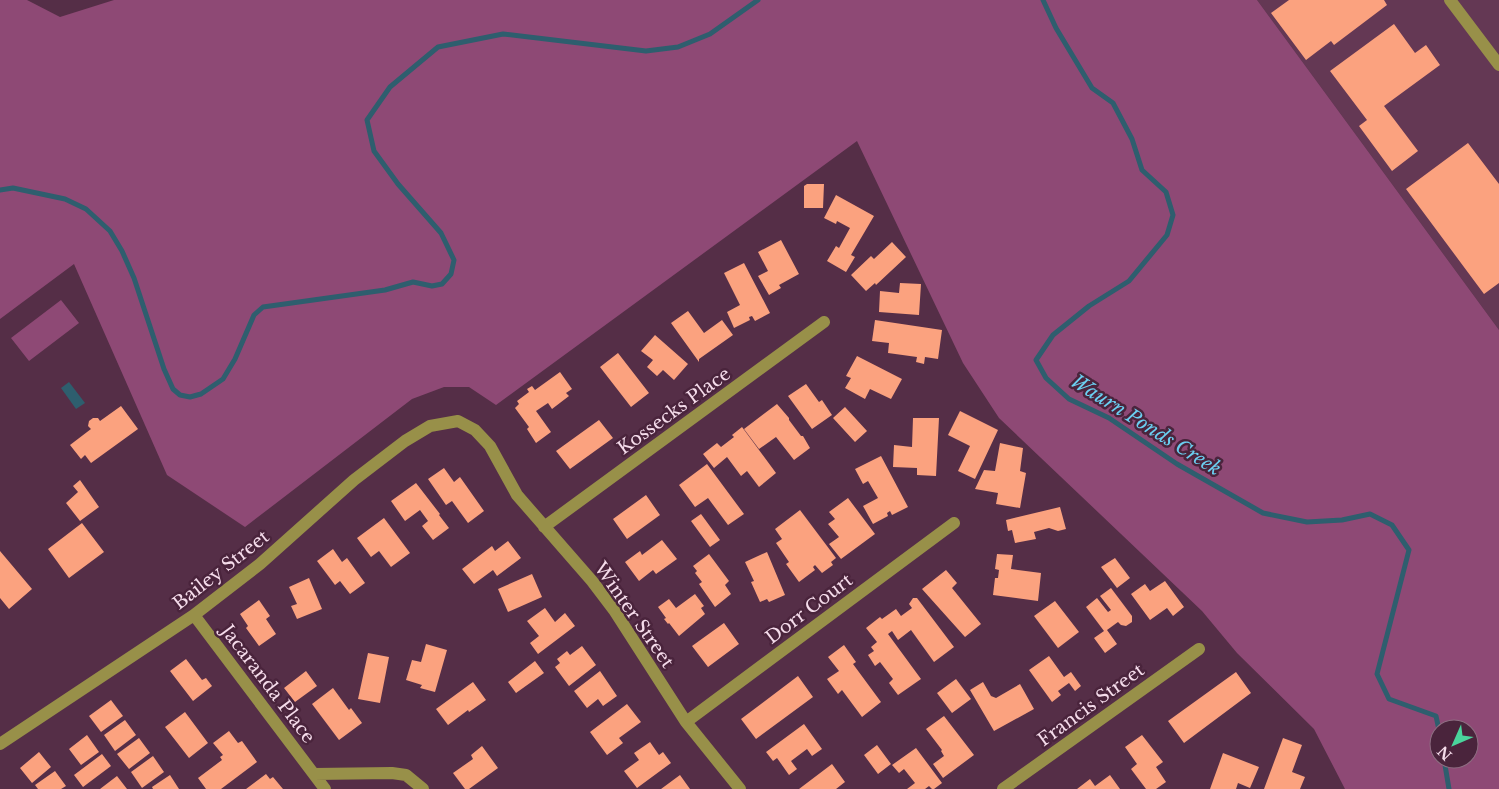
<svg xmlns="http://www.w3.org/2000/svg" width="1499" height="789" font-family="'Libre Baskerville',serif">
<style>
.built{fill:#643854}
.green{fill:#8e4975;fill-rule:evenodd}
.water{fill:#2e5e6e}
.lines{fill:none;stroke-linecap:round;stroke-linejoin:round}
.stream{stroke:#2e5e6e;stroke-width:5}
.building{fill:#fba27f}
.minor{stroke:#989049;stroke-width:12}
.labels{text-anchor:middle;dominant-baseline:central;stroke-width:5;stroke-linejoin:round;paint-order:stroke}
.street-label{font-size:18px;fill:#f5dceb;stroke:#4a243c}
.water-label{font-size:19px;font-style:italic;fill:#6bcff1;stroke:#4a243c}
</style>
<rect width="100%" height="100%" fill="#552e47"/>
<path class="built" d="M1257,0H1499V330Z"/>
<path class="green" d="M0,0H27L60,17L114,0H1257L1499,330V789H1345L1314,729L1237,653L1202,611L999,418L963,363L857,141L496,405L469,387H444L412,399L245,527L167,475L74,264L0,319ZM1439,729H1469V759H1439Z
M61,300L79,323L29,361L11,338Z"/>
<path class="water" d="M69,382L85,403L76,409L61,388Z"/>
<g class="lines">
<path class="stream" d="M1043,0L1056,28L1092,88L1113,103L1132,139L1142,170L1166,192L1173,215L1167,235L1129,281L1089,306L1053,335L1036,360L1046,378L1069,399L1109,418L1177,464L1263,513L1307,522L1342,520L1370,514L1392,525L1409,550L1377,674L1389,699L1436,716L1439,730
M0,190L13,188L65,199L86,209L110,231L122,251L134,278L164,369L173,389L180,395L190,397L201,394L223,379L235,359L254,315L263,307L385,290L413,282L432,286L442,284L451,274L454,260L441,233L398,184L374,151L367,120L390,87L438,47L503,34L646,51L678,47L710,34L758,0
M1444,759L1449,789"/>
</g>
<path class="building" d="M1289,0H1384L1387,5L1334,45L1331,41L1306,60L1271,13Z
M1394,24L1415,53L1426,45L1440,65L1384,106L1418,151L1392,171L1359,126L1367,120L1330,71Z
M1468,143L1499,184V283L1484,294L1406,189Z
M807,184H824L823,208H804V186Z
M836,195L874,216L851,255L855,257L846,272L827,261L836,246L839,248L850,228L837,221L836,224L824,218Z
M781,240L799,274L779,285L781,288L769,295L758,276L768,271L758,252Z
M892,242L906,257L876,285L875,283L866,291L851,275L871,256L874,259Z
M744,263L770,313L755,321L752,316L749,317L750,320L734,328L727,312L740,305L724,273Z
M900,283L921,284L919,315L879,312L880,291L899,293Z
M688,311L704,333L722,320L733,335L699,359V362L671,323Z
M875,320L942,330L938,359L925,357L924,364L916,362L917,357L888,353L889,343L872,341Z
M655,335L688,364L674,380L663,370L657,376L647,367L653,360L641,351Z
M618,353L649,393L631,407L600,367Z
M857,356L902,379L891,399L870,389L865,399L845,388L851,378L846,376Z
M560,372L572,389L566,393L569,396L552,409L548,403L536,411L551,432L536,443L527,429L529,427L515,408L519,404L517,401L529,392L527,389L532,386L535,390Z
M806,384L819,402L822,400L832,415L812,429L788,396Z
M777,404L789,418V420L801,436H803L810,448L794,460L776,437L759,449L744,429Z
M121,406L138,429L91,463L85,455L81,459L70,445L91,429L88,426L89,421L93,418H98L100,421Z
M845,407L867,431L855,442L833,418Z
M960,411L998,430L975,479L958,471L970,446L948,435Z
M913,418H939L936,476L917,475V468L893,467L894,445L912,447Z
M599,420L613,438L570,469L556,451Z
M742,427L776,473L759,487L747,471L741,476L727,457L714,468L703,454L717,443L721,447L734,437L732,435Z
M1000,443L1023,448L1020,471L1026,473L1020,508L996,504L998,493L975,489L984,470L995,471Z
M881,456L908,507L892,515L890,511L887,513L888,516L873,524L863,506L878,498L868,481L863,484L855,469Z
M707,464L744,514L728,525L708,498L695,507L679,485Z
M444,468L454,482L460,477L484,511L468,523L452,501L446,505L428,479Z
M80,480L99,507L80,521L66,503L78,492L73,486Z
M416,483L440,514L439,515L449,528L433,540L422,526L428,521L420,510L405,521L391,501Z
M646,495L660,515L627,539L613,519Z
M848,498L875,534L841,559L829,544L839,537L828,524L835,519L829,512Z
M1060,507L1066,529L1058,531L1049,528L1034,532L1036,539L1015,543L1012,530L1008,531L1006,520Z
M800,510L836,558L831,562L833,565L822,573L815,565L813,567L815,570L799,582L786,564L789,562L776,543L782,539L775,529Z
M701,514L720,540L710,547L691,521Z
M384,518L410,553L391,567L379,551L371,557L357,538Z
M82,523L104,552L69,578L48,549Z
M662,540L677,559L656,574L653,570L639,581L625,562L640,551L642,555Z
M508,541L521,558L497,576L493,570L474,584L462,569L492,546L495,551Z
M333,549L342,562L347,558L365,583L350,594L340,581L335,585L317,561Z
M0,551L32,589L9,609L0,598Z
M767,552L785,595L769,602L767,599L760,602L751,582L754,581L745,562Z
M709,554L729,581L725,585L731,594L715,607L699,584L702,582L695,573L697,571L693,566Z
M997,554L1013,555L1011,569L1041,573L1038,601L993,595L995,578H998L999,570L995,569Z
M1115,558L1130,578L1117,588L1101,567Z
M946,570L957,583L952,588L981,624L965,637L922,589Z
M532,574L542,597L508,612L498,589Z
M309,578L322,609L297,619L291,606L297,604L289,587Z
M1165,581L1184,607L1173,616L1167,608L1150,620L1131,594L1145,584L1150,591Z
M1111,588L1132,616V622L1126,626L1121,625L1118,622L1107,630L1117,644L1105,653L1094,638L1104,631L1086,607L1097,598L1108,612L1111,610L1100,596Z
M695,594L704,606L701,608L705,614L679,636L669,623L668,624L664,619L666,618L658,607L669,599L676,608Z
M913,598H917L954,647L934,662L911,630L898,640L892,631L888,634L921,679L898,695L889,683L893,679L880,662L875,666L868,655L874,651L871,647L877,642L866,628L880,617L882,619L896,609L901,616L912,608L909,604Z
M259,600L270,616L266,619L276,634L259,646L246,628L248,626L240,614Z
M1055,601L1079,632L1058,648L1034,616Z
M545,608L555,622L565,613L575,626L538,654L530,643L539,636L527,621Z
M724,623L739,644L708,667L692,646Z
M426,644L447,650L435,692L420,688L422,685L406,680L412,660L421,662Z
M844,645L856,662L853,664L881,702L862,717L842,690L838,694L827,679L839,671L828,657Z
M582,646L596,665L569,686L555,667L560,663L557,659L567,651L570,655Z
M368,653L389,657L380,703L358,699Z
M1049,656L1064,677L1071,672L1081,686L1075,691L1069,683L1058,691L1061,695L1052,702L1029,670Z
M186,659L202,680L206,678L212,686L193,701L170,671Z
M535,661L544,673L516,693L508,682Z
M306,671L317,686L295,702L284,688Z
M600,671L617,696L603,706L598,699L587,708L574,691Z
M1236,672L1251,693L1184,743L1168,721Z
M798,676L813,697L756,739L741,719Z
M956,679L971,699L952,713L937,693Z
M473,682L486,700L469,712L468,710L448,725L436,709Z
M983,682L991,696L996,698L1020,684L1034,709L994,731L970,690Z
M333,688L349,710L351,708L362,723L339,740L312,704Z
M111,700L123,716L101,732L89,716Z
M627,704L641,722L619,738L623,743L607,755L590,732Z
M185,712L208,743L189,758L165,727Z
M944,716L974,755L943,778L933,764L944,756L941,751L942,750L926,729Z
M125,720L136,735L115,751L104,735Z
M804,724L822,749L812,756L807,749L791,761L797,769L789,775L777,758L773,761L766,752Z
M229,731L238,743L242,741L257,762L221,789H206L198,778L222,760L220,757L223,755L213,743Z
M87,735L99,752L81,765L69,749Z
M1142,735L1163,762L1156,767L1166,782L1156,789H1146L1131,769L1137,764L1125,747Z
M139,738L150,753L129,769L117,754Z
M1283,738L1302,745L1292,772L1305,777L1300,789H1264Z
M650,742L659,755L663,752L671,763L637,788L624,771L639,760L634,753Z
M877,745L891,764L878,774L864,755Z
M482,746L498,768L469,789H465L453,773L473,759L471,755Z
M916,748L942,783L934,789H932L929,786L925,789H907L915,783L904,769L899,773L892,765Z
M39,752L51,767L32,783L20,768Z
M1223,753L1259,767L1250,788L1238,783L1236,789H1210Z
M102,754L111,766L83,787L74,775Z
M153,756L164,772L142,788L131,772Z
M832,764L845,782L836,789H799Z
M55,771L66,786L61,789H38L35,785Z
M266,774L270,779L273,777L283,789H246Z
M170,775L179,789H153L152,787Z
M680,775L690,789H661Z
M1110,775L1120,789H1077L1090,779L1095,786Z
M117,776L127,789H100Z"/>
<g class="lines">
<path class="minor" d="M1450,0L1499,65
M544,527L824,322
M194,615L325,789
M686,722L954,523
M0,744L194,615L260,564L354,480L405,441L430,426L458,421L475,430L490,446L517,495L592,581L614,610L686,722L740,789
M314,774L392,773L406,775L423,789
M1003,789L1199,649"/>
</g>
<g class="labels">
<g class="street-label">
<text transform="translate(674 411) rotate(-36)">Kossecks Place</text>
<text transform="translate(221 570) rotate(-38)">Bailey Street</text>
<text transform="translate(809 609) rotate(-37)">Dorr Court</text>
<text transform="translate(634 615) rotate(55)">Winter Street</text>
<text transform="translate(268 684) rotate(53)">Jacaranda Place</text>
<text transform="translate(1091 705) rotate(-36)">Francis Street</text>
</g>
<g class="water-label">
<text transform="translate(1146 425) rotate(32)">Waurn Ponds Creek</text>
</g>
</g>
<g transform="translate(1454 744) rotate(225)"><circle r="24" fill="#4a243c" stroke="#8e6e82"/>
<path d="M0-4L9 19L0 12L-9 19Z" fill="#4ad49c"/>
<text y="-8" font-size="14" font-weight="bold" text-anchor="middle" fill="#f5dceb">N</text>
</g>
</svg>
